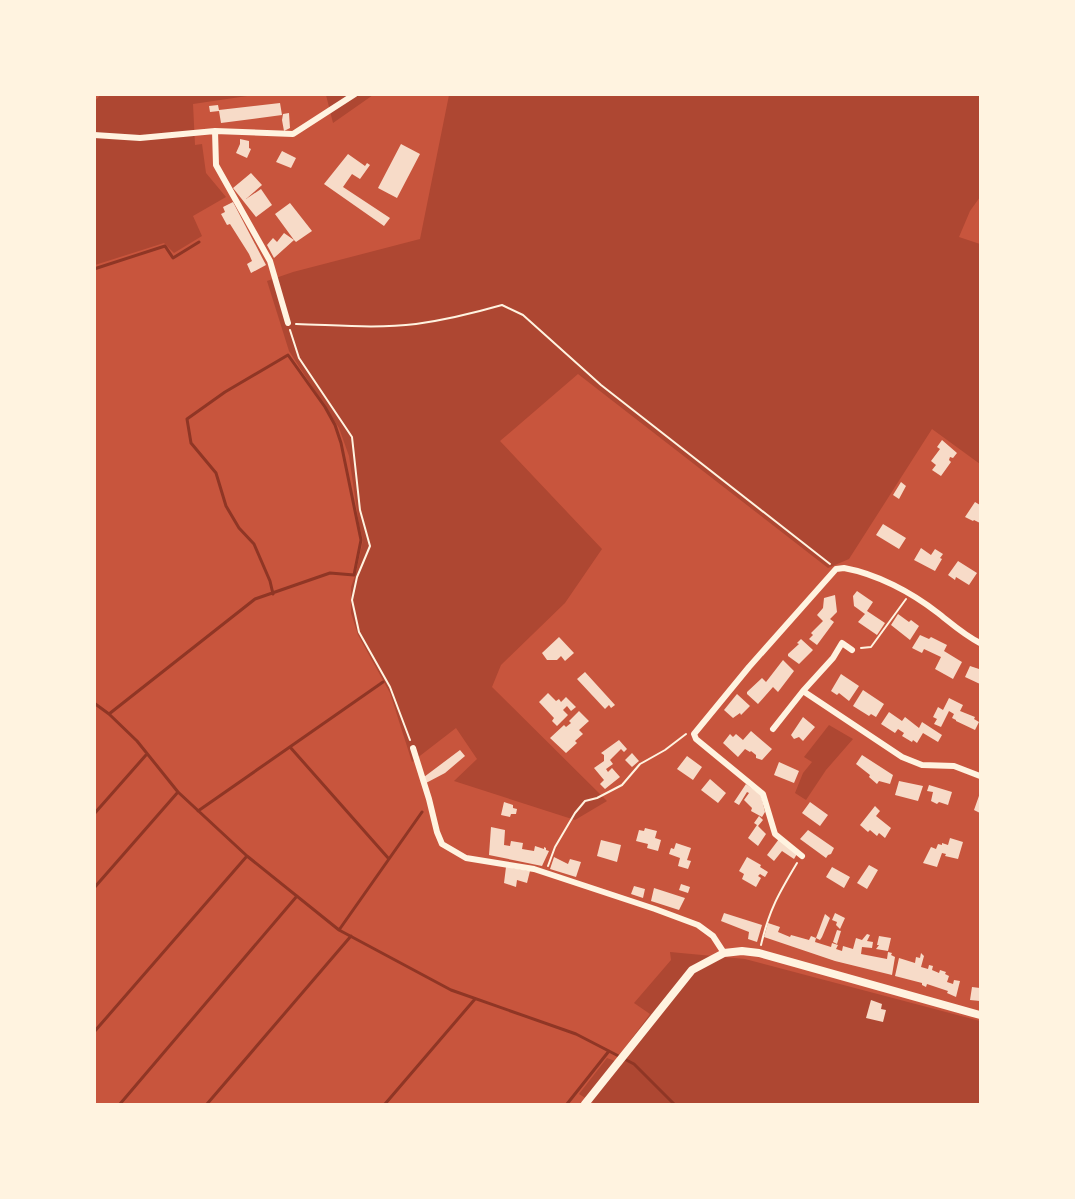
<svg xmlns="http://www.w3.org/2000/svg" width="1075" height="1199" font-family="'DM Sans',sans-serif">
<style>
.green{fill:#ae4732}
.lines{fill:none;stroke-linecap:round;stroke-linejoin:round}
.stream{stroke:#8f3625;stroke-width:3}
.building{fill:#f7dbc8}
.path{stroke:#fff3e0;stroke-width:2}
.minor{stroke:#fff3e0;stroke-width:6}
.secondary{stroke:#fff3e0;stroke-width:8}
</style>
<rect width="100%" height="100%" fill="#c8553d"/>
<path class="green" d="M101,94L254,95L193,104L195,145L202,144L206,173L226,197L193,216L202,236L174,253L164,243L95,265V101Z
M326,95H373L333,123Z
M449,95H980V197L970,211L959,237L980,244V464L932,429L849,559L828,568L578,374L500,441L602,549L565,603L501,665L492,687L607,801L575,820L454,781L477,759L456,728L412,762L390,693L358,635L351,613V587L356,573L363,540L359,524L349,456L339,428L289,351L267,281L293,272L420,239Z
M829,725L853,739L826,770L806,800L795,793L803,773L812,762L804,757Z
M670,952L745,959L980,1021V1104H595L579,1094L607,1058L615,1061L650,1014L634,1003L671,960Z"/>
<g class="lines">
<path class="stream" d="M94,269L165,246L173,258L199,242
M94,703L109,714L137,741L178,792L247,856L339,930L451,990L576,1034L634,1064L674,1104
M109,714L255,599L330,573L354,575L361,540L341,443L335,425L325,407L288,355L225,392L187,419L191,443L216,473L226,506L239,528L254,544L270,581L273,594
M290,747L389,859
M198,811L383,682
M94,814L146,755
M94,888L178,792
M339,930L422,812
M94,1032L247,856
M120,1104L297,896
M207,1104L351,936
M385,1104L475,999
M567,1104L609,1051"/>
</g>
<path class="building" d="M280,103L282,115L221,123L219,111L210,112L209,106L218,105L219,110Z
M289,113L290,128L284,131L282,120L283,114Z
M240,139L249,141V148L251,149L247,158L236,153L240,144Z
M401,144L420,154L397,198L378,188Z
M282,151L296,158L291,168L276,162Z
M348,154L365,166L367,163L370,165L360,179L352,174L343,187L390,218L384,226L324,184Z
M251,173L262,185L246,199L261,189L272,205L256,217L233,188Z
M233,202L266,265L251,273L247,264L252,261L249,254L230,224L227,225L221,214L225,212L223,207Z
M290,203L312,231L296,242L294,240L274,258L267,245L273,238L277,242L284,233L294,240L275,214Z
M942,440L957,453L953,458L950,457L949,460L951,462L941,476L932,470L936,465L931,461L940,449L937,447Z
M901,482L906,486L899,499L893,495Z
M975,502L980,505V523L974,520L973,521L965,517Z
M883,524L906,538L899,549L876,535Z
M921,548L931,555L935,549L943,554L940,558L942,559L935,571L914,560Z
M958,561L977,573L969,585L956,577L955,580L948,575Z
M857,591L873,602L867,611L885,623L877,635L858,622L865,614L854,606L853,596Z
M835,595L837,612L830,619L834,622L817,645L809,639L813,635L811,633L823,621L817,615L823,608L824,598Z
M898,614L909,622L911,620L919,626L910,640L891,625Z
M920,635L929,639L931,637L947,645L944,651L962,662L953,679L935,669L941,657L924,649L922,653L912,648Z
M559,637L574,653L565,661L561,656L557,660H547L542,653Z
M801,639L813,650L799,664L788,656V654L799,644L797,643Z
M783,660L794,671L778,692L773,687L758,704L747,694V692L762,678L766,682Z
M980,665V684L965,677L970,666L979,669Z
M585,672L615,705L611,708L609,705L605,709L577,679Z
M841,674L859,686L849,701L839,693L837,695L831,691Z
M863,690L884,704L876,717L871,714L869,716L853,706Z
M548,693L556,701L559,699L561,702L566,697L576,707L571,711L567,706L563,710L568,715L557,726L552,721L554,718L539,702Z
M737,694L750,706L741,715L740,713L733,718L724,710Z
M949,698L963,705L960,711L975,717L974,719L979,722L975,730L956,721V720L952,718L954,714L949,711L941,727L934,724L937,719L933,717L938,707L943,710Z
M579,711L589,721L579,730L583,734L575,741L577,743L566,753L550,738L564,725L566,727L571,723L569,721Z
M889,712L902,721L905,717L919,728L922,722L942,735L938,742L923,733L917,743L913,740L912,742L902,736L904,733L898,729L895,733L881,724Z
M803,717L815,727L803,741L799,737L794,739L791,735Z
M751,731L772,749L762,760L756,758V755L751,751L750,752L745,749L738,757L723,743L730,734L733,737L736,734L743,740Z
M619,740L627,749L624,752L621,749L610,760L613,764L606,769L608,772L612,768L620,777L605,789L600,784L604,780L594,768L604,761V755L601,753Z
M460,750L465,756L445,773L426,783L424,777Z
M632,753L639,761L632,767L625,760Z
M862,755L893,775L890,784L879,781L877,784L869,777L870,775L856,764Z
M687,756L702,767L693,780L677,769Z
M779,762L799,771L794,783L774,775Z
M710,779L726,793L718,803L701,790Z
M899,781L923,786L918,801L895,795Z
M746,784L761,795L765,812L762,817L751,811L752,808L744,800L749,793L747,792L739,805L734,802Z
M929,785L952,792L948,805L939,802L937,804L931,801L933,792L927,791Z
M980,793V813L974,810Z
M504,802L513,805V808L517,809L516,814H511L510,817L501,815Z
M810,802L828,815L820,826L802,813Z
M875,806L880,811L876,816L891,828L885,838L879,833L877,836L870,830L868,832L860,825Z
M759,816L763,820L758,826L766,834L758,846L748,838L757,825L754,823Z
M491,827L505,830L504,845L510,846L511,841L523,843L522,849L534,851L535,846L544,849V847L546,848V850L549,851L542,866L489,855Z
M645,828L657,831L655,838L661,840L658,851L647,848L648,844L636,841L639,830L644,831Z
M808,830L834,848L831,854L828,855L826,858L800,839Z
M950,838L963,842L958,859L945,856L946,854L942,853L937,867L923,863L931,847L936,849L938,844L942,845V843L948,845Z
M779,839L797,854L794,859L782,851L774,861L767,855Z
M601,840L621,845L617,862L597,856Z
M676,843L691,848L687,860L691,861L688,869L678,866L680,858L669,854L671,848L674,849Z
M554,857L568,864L570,859L581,862L576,877L550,869Z
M747,857L761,865L760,867L768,872L765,877L760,874L758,876L761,878L756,887L742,879L744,874L739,871Z
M869,865L878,870L867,889L857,883Z
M506,867L530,871L527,883L517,880L516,887L504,883Z
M832,867L850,877L844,888L826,877Z
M681,884L690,887L688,893L679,890Z
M634,886L645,889L643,898L631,894Z
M654,888L685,898L679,910L651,901Z
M724,913L762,925L757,942L748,939L749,932L721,921Z
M835,913L845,918L840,929L836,925L837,922L832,920Z
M825,914L830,918L822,937L820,940L816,938L815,942L831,947L832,943L838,945L836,949L842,951L843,946L853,949L856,938L862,940L867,934L870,935L867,941L873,942L872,948L862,947L861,954L887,959L888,952L892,953L891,955L895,957L892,975L835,961L764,937L768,923L780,927L778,932L790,937L791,935L809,940L811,936L816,938Z
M837,930L841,931L837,944L833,942Z
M879,936L891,938L888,951L876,949L879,945H877Z
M921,953L924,956L921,967L928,969L929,965L933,966L932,970L939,973L940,970L946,972L945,974L949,976L947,982L953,984L954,980L960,981L956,997L947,993L948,991L927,984L926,987L922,985V983L895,976L899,958L915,963L916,957L920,958Z
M972,987L980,988V1001L970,1000Z
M871,1000L882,1004L881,1009L886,1010L883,1022L866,1018Z"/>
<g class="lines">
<path class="path" d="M296,324C335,325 376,329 416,324C445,320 474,313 502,305L523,315L601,385L830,564
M290,330L299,358L352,437L360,510L370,546L357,577L352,600L359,632L390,687L410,740
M861,648L871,647L906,599
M548,866L555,847L575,813L585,801L597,798L622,785L640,764L665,750L686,734
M761,945C769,910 779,893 797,863"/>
<path class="minor" d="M215,131L216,165L270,261L288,323
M94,135L140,138L215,131L293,134L355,94
M803,691L833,658L842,643L852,650
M773,729L803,691L902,757L922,765L954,766L980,776
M413,748L429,799L437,832L442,844L466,858L534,869L655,909L698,925L713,936L724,953
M802,856L775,834L763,794L696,739L694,734L749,667L836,569L844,568C877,574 911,592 938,613C952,624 964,635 980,643"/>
<path class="secondary" d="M585,1104L692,970L724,953L742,951L759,953L980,1015"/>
</g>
<rect width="1075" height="1199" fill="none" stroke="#fff3e0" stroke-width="192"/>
</svg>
